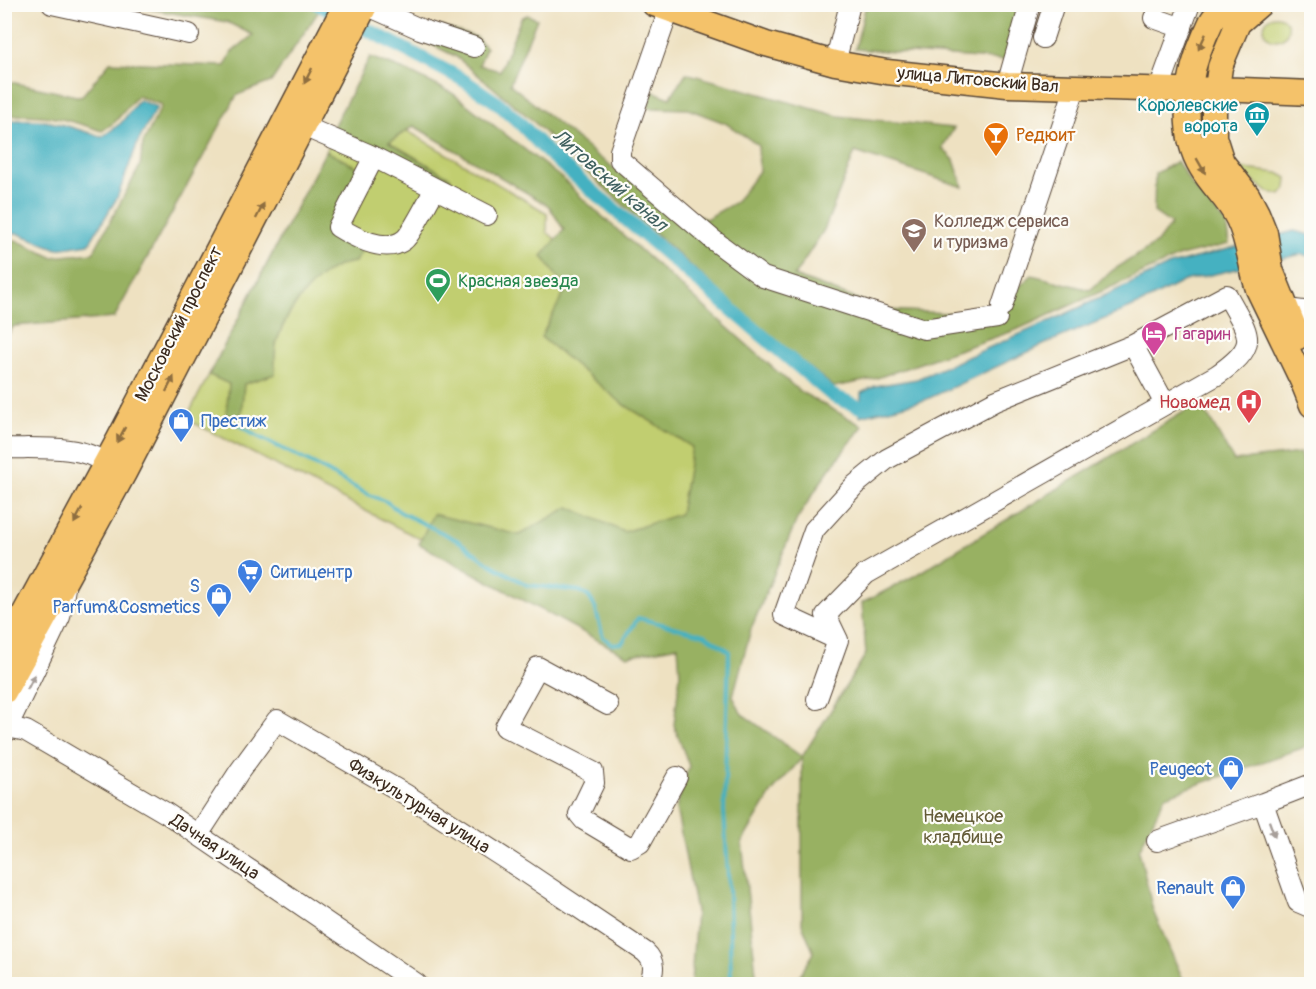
<svg xmlns="http://www.w3.org/2000/svg" width="1316" height="989" font-family="Pangolin,sans-serif">
<style>
.green{fill:#c1ce70;stroke:#7e7c47;stroke-width:1.5}
.forest{fill:#98b162;stroke:#6a6e40;stroke-width:1.5}
.water{fill:#44b1c1;stroke:#406e70;stroke-width:1.5}
.lines{fill:none;stroke-linecap:round;stroke-linejoin:round}
.stream{stroke:#44b1c1;stroke-width:4}
.canal{stroke:#44b1c1;stroke-width:14}
.minor-casing{stroke:#564536;stroke-width:22}
.major-casing{stroke:#564536;stroke-width:27}
.minor{stroke:#fff;stroke-width:20}
.major{stroke:#f4c26a;stroke-width:24}
.oneway{fill:#8e6e40}
.oneway2{fill:#a79f9a}
.labels{text-anchor:middle;dominant-baseline:central;stroke-width:4.5;stroke-linejoin:round;paint-order:stroke}
.street-label{font-size:18px;fill:#3b2a1e;stroke:#fdfcf7}
.culture-label{font-size:18px;fill:#0d838f;stroke:#fdfcf7;text-anchor:end}
.food-label{font-size:18px;fill:#c56008;stroke:#fdfcf7;text-anchor:start}
.education-label{font-size:18px;fill:#785e54;stroke:#fdfcf7;text-anchor:start}
.leisure-label{font-size:18px;fill:#27864d;stroke:#fdfcf7;text-anchor:start}
.hotel-label{font-size:18px;fill:#b23c85;stroke:#fdfcf7;text-anchor:start}
.health-label{font-size:18px;fill:#be3a42;stroke:#fdfcf7;text-anchor:end}
.shop-label{font-size:18px;fill:#366cbe;stroke:#fdfcf7;text-anchor:end}
.park-label{font-size:18px;fill:#635b37;stroke:#fdfcf7}
.water-label{font-size:20px;font-style:italic;fill:#3f605f;stroke:#fdfcf7}
</style>
<rect width="100%" height="100%" fill="#fdfcf7"/>
<filter id="ink" filterUnits="userSpaceOnUse"><feTurbulence type="fractalNoise" baseFrequency=".0167" numOctaves="2"/><feDisplacementMap in="SourceGraphic" scale="12" xChannelSelector="R" yChannelSelector="G"/><feConvolveMatrix kernelMatrix="1 2 1 2 8 2 1 2 1" color-interpolation-filters="sRGB"/></filter>
<filter id="wash" filterUnits="userSpaceOnUse"><feTurbulence type="fractalNoise" baseFrequency=".008" numOctaves="4" result="noise"/><feDisplacementMap in="SourceGraphic" scale="24" xChannelSelector="R" yChannelSelector="G"/><feGaussianBlur stdDeviation="1.35" result="paint"/><feColorMatrix in="noise" values="0 0 0 0 0 0 0 0 0 0 0 0 0 0 0 0 0 1.4 0 .05"/><feComposite in="paint" operator="in"/></filter>
<g filter="url(#wash)">
<rect width="100%" height="100%" fill="#eee1c1"/>
<path class="green" d="M1264 28a12 12 0 1 1 24 0a12 12 0 1 1-24 0Z
M353,99L547,213V232L756,411L637,650L186,419Z
M1236,168L1278,173L1287,178L1286,189L1281,195L1268,192Z"/>
<path class="forest" d="M124,5H323L271,82L237,95L114,318L14,326L5,338V243L16,240L52,257L93,253L140,166L143,143L162,105L137,96L115,122L102,131C67,119 41,112 5,116V81L81,97L110,62L225,66L232,52L253,35L227,22Z
M866,5H1035L1020,61L855,49Z
M527,15L537,19L510,84L596,155L656,198L706,219L736,202L759,171L758,145L725,123L688,109L648,108L652,91L670,98L686,73L838,116L954,128L942,148L954,160L963,187L855,152L824,230L794,276L886,310L988,315L1032,275L1090,290L1113,270L1157,243L1171,224L1154,212L1155,174L1177,161L1192,185L1226,223L1229,244L1180,256L1016,330L874,379L834,387L767,334L560,148L532,120L455,56L416,37L442,27L476,37L486,48L479,65L500,71L521,18Z
M370,57L407,71L452,93L564,180L586,202L799,391L863,426L828,471L797,519L751,629L733,696L741,713L802,757L866,654L862,603L914,576L1200,402L1234,461L1300,453L1312,498L1311,745L1165,796L1139,850L1153,911L1185,984H794L814,953L802,924V758L772,792L742,842L757,983L761,984H691L696,911L676,808L689,766L674,725L680,675L678,646L627,656L419,544L433,514L519,535L569,507L624,532L680,514L692,447L623,404L541,337L566,289L542,256L564,230L549,206L414,126L389,142L451,178L443,185L333,127Z
M326,151L359,168L328,229L363,249L355,262C320,265 287,309 277,341C274,351 275,364 275,374L244,384L241,416H226L229,384L209,375Z"/>
<path class="water" d="M139,100L157,107L138,142L117,198L89,244L57,249L17,233L5,235V122C40,115 69,126 102,137L121,123Z
M1294,231L1311,235V257L1302,254L1184,281L1140,304L1054,340L925,400L860,416L861,393L875,386L917,379L1059,317L1170,265Z"/>
<g class="lines">
<path class="stream" d="M237,423L253,434L319,467L365,493L387,502L400,512L457,540L490,564L527,585L580,591L589,597L595,607L603,637L612,644L622,643L638,618L705,635L729,651L724,811L729,890L731,984"/>
<path class="canal" d="M318,4L460,78L499,104L520,123L548,153L833,396L860,407"/>
</g>
</g>
<g filter="url(#ink)">
<g class="lines">
<defs>
<path id="minor" d="M52,4L189,34
M671,4L620,151V160L712,239L763,277L924,329L997,318
M366,5L420,29L474,47
M1154,18L1182,28
M1043,38L1054,4
M835,63L850,4
M1007,85L1030,4
M1159,89L1190,4
M303,126L368,154L487,215
M374,157L338,227C354,237 386,254 404,240C411,235 429,199 435,189
M1002,306L1075,88
M1286,309L1312,312
M1133,345L1165,404
M4,448C35,449 82,444 106,464
M817,699L838,640L826,615L866,574L1217,375C1261,344 1250,337 1227,295L1133,345L995,401L887,459L855,485L814,530L784,615L838,640
M608,705L538,667L505,727L593,772L594,783L579,814L584,820L631,848L640,843L677,777
M4,726L26,731L166,813L417,984
M4,734L60,617L65,588
M1312,784L1263,803L1298,902L1312,908
M198,835L239,772L277,720L405,794L524,871L645,952C656,962 654,972 649,984
M1157,841L1263,803"/>
<path id="major" d="M654,4L766,44L835,63L887,72L1007,85L1177,90L1218,89L1312,93
M1231,4C1225,9 1217,13 1213,19C1210,23 1208,30 1205,35C1188,73 1178,129 1201,167C1212,186 1229,200 1238,219C1249,241 1250,266 1258,289L1302,380L1312,405
M1260,4L1238,23L1225,54L1220,67L1214,110V137L1222,162L1248,196L1257,213L1265,233L1271,270L1298,337
M4,651L119,439L346,4
M4,692L124,473L366,4"/>
</defs>
<use href="#minor" class="minor-casing"/>
<use href="#major" class="major-casing"/>
<use href="#minor" class="minor"/>
<use href="#major" class="major"/>
</g>
<defs><path id="oneway-solid" d="M-6-.8H1V-3.2L6.5 0L1 3.2V.8H-6Z" transform="scale(1.5)"/></defs>
<g class="oneway">
<use href="#oneway-solid" transform="translate(1202 42) rotate(115)"/>
<use href="#oneway-solid" transform="translate(308 76) rotate(117)"/>
<use href="#oneway-solid" transform="translate(1201 166) rotate(60)"/>
<use href="#oneway-solid" transform="translate(260 211) rotate(-63)"/>
<use href="#oneway-solid" transform="translate(170 384) rotate(-63)"/>
<use href="#oneway-solid" transform="translate(121 435) rotate(118)"/>
<use href="#oneway-solid" transform="translate(78 516) rotate(118)"/>
</g>
<g class="oneway2">
<use href="#oneway-solid" transform="translate(31 682) rotate(-64)"/>
<use href="#oneway-solid" transform="translate(1272 829) rotate(70)"/>
</g>
</g>
<defs>
<symbol id="museum-pin" viewBox="-11 -11 22 30"><path d="M0 17L-7.5 6A9.5 9.5 0 1 1 7.5 6Z" fill="#0f9aa8" stroke="#fdfcf7"/><path d="M0-6L6-3V-2H-6V-3ZM-5-1h2V3h-2ZM-1-1h2V3h-2ZM3-1h2V3H3ZM-6 4H6V6H-6Z" fill="#fff"/></symbol>
<symbol id="bar-pin" viewBox="-11 -11 22 30"><path d="M0 17L-7.5 6A9.5 9.5 0 1 1 7.5 6Z" fill="#e8710a" stroke="#fdfcf7"/><path d="M-6-5H6L.8 .8V4.5H3.5V6h-7V4.5H-.8V.8Z" fill="#fff"/></symbol>
<symbol id="university-pin" viewBox="-11 -11 22 30"><path d="M0 17L-7.5 6A9.5 9.5 0 1 1 7.5 6Z" fill="#8d6e63" stroke="#fdfcf7"/><path d="M0-5L7-2L0 1L-7-2ZM-4 1L0 2.5L4 1V4Q0 6-4 4Z" fill="#fff"/></symbol>
<symbol id="stadium-pin" viewBox="-11 -11 22 30"><path d="M0 17L-7.5 6A9.5 9.5 0 1 1 7.5 6Z" fill="#2e9e5b" stroke="#fdfcf7"/><path d="M0-5a6.5 5 0 1 0 0 10a6.5 5 0 1 0 0-10ZM-3.5-1.8h7v3.6h-7Z" fill="#fff"/></symbol>
<symbol id="hotel-pin" viewBox="-11 -11 22 30"><path d="M0 17L-7.5 6A9.5 9.5 0 1 1 7.5 6Z" fill="#d1479c" stroke="#fdfcf7"/><path d="M-6-4.5h1.5V1H6V5H4.5V3h-9V5H-6ZM-4 0a1.8 1.8 0 1 1 3.6 0ZM.5 0V-2.5h3Q6-2.5 6 0Z" fill="#fff"/></symbol>
<symbol id="hospital-pin" viewBox="-11 -11 22 30"><path d="M0 17L-7.5 6A9.5 9.5 0 1 1 7.5 6Z" fill="#e0444e" stroke="#fdfcf7"/><path d="M-5-5h3v3.5h4V-5h3V5h-3V1.5h-4V5h-3Z" fill="#fff"/></symbol>
<symbol id="shop-pin" viewBox="-11 -11 22 30"><path d="M0 17L-7.5 6A9.5 9.5 0 1 1 7.5 6Z" fill="#3f7fe0" stroke="#fdfcf7"/><path d="M-5-2.5h2.3a2.7 3.5 0 0 1 5.4 0H5L5.5 6h-11ZM-1.5-2.5h3a1.5 2.3 0 0 0-3 0Z" fill="#fff"/></symbol>
<symbol id="supermarket-pin" viewBox="-11 -11 22 30"><path d="M0 17L-7.5 6A9.5 9.5 0 1 1 7.5 6Z" fill="#3f7fe0" stroke="#fdfcf7"/><path d="M-6-5.5h2.5l.6 2H6L4.5 2H-2.5L-4.4-4H-6ZM-1.5 3.2a1.3 1.3 0 1 0 .1 0ZM3 3.2a1.3 1.3 0 1 0 .1 0Z" fill="#fff"/></symbol>
</defs>
<g fill-rule="evenodd">
<use href="#museum-pin" x="1242" y="100" width="30" height="40"/>
<use href="#bar-pin" x="981" y="120" width="30" height="40"/>
<use href="#university-pin" x="899" y="216" width="30" height="40"/>
<use href="#stadium-pin" x="423" y="266" width="30" height="40"/>
<use href="#hotel-pin" x="1139" y="319" width="30" height="40"/>
<use href="#hospital-pin" x="1234" y="387" width="30" height="40"/>
<use href="#shop-pin" x="166" y="406" width="30" height="40"/>
<use href="#supermarket-pin" x="235" y="557" width="30" height="40"/>
<use href="#shop-pin" x="204" y="581" width="30" height="40"/>
<use href="#shop-pin" x="1216" y="754" width="30" height="40"/>
<use href="#shop-pin" x="1218" y="873" width="30" height="40"/>
</g>
<g class="labels">
<g class="street-label">
<text transform="translate(978 80) rotate(5)">улица Литовский Вал</text>
<text transform="translate(179 324) rotate(-63)">Московский проспект</text>
<text transform="translate(419 806) rotate(32)">Физкультурная улица</text>
<text transform="translate(215 847) rotate(34)">Дачная улица</text>
</g>
<g class="culture-label">
<text x="1238" y="105">Королевские<tspan x="1238" dy="21">ворота</tspan></text>
</g>
<g class="food-label">
<text x="1016" y="135">Редюит</text>
</g>
<g class="education-label">
<text x="934" y="221">Колледж сервиса<tspan x="934" dy="21">и туризма</tspan></text>
</g>
<g class="leisure-label">
<text x="458" y="281">Красная звезда</text>
</g>
<g class="hotel-label">
<text x="1174" y="334">Гагарин</text>
</g>
<g class="health-label">
<text x="1230" y="402">Новомед</text>
</g>
<g class="shop-label">
<text x="201" y="421" text-anchor="start">Престиж</text>
<text x="270" y="572" text-anchor="start">Ситицентр</text>
<text x="200" y="586">S<tspan x="200" dy="21">Parfum&amp;Cosmetics</tspan></text>
<text x="1212" y="769">Peugeot</text>
<text x="1214" y="888">Renault</text>
</g>
<g class="park-label">
<text x="963" y="816">Немецкое<tspan x="963" dy="21">кладбище</tspan></text>
</g>
<g class="water-label">
<text transform="translate(610 180) rotate(41)">Литовский канал</text>
</g>
</g>
<rect width="1316" height="989" fill="none" stroke="#fdfcf7" stroke-width="24"/>
</svg>
